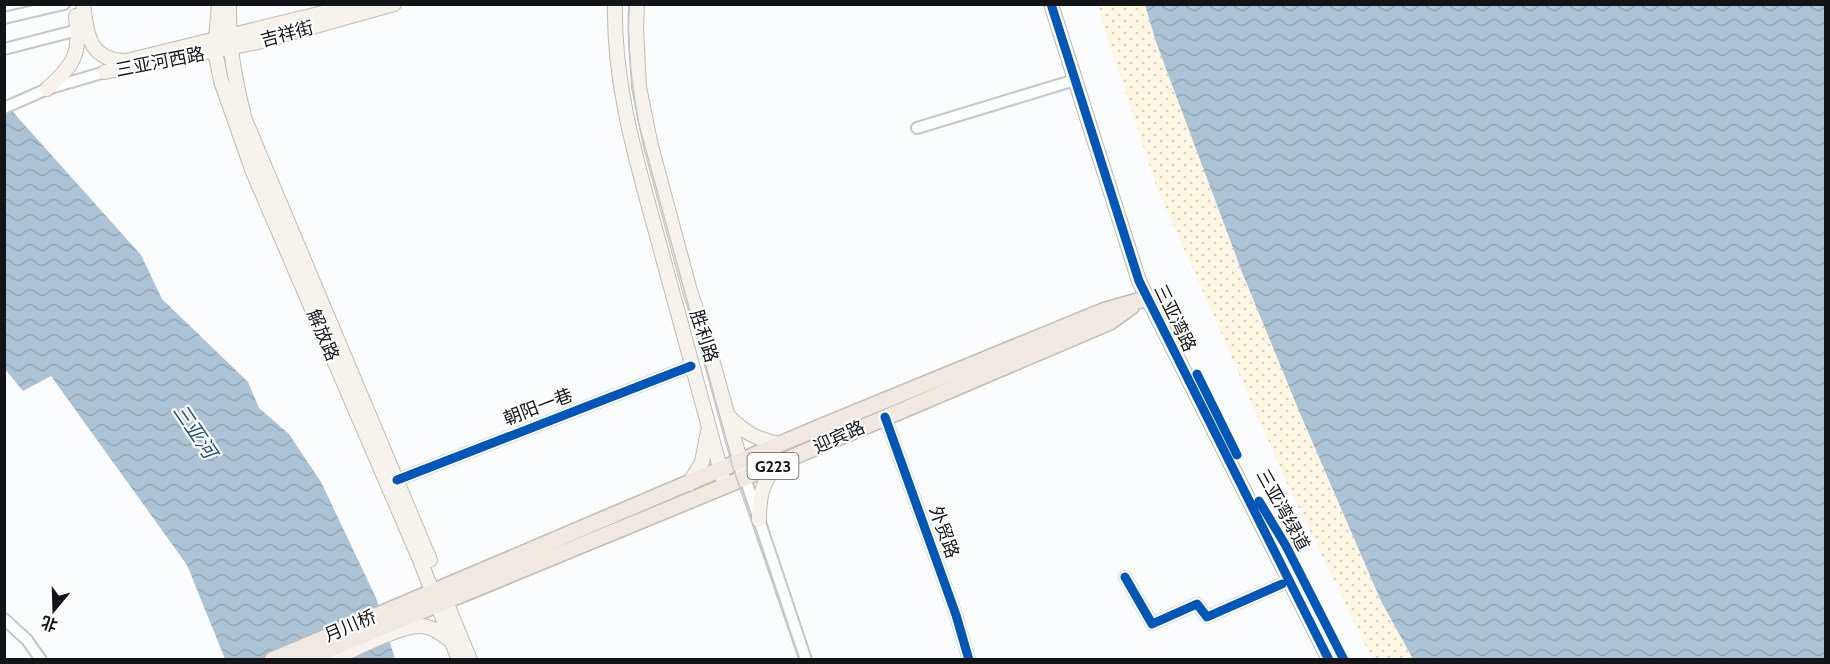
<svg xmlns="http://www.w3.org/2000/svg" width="1830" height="664" font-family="Cabin,'Noto Sans SC',sans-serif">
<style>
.sand{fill:url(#sand-dots)}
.water{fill:url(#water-waves)}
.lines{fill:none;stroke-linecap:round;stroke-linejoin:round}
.minor-casing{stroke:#c5c6c8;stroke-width:14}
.major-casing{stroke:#c0bbb2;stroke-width:16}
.highway-casing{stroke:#c0bbb2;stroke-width:18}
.minor{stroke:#feffff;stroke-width:10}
.major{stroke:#f6f3ed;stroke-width:14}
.highway{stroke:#efe9e1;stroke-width:15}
.tram{stroke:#c6c6c7;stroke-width:1.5}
.cycleway-casing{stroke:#fff;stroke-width:13}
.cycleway{stroke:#0057b8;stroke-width:9}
.labels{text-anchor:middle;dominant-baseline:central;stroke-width:4.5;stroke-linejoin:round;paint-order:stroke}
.shield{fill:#fff;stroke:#5a5a5d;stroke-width:1.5}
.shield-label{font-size:16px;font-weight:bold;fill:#131417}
.street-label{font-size:18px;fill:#131417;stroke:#fff}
.water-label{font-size:20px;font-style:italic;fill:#1e5378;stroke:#fff}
</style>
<defs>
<pattern id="sand-dots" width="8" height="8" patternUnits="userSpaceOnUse" patternTransform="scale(1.5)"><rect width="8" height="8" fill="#fcf6e2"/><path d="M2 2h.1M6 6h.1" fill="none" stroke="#d7d2c1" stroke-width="1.8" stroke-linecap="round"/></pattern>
<pattern id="water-waves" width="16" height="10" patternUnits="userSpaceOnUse" patternTransform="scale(1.5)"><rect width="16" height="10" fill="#acc3d6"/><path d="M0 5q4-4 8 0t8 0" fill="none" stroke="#93a7b7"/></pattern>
</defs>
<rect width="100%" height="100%" fill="#fbfcfd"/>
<path class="sand" d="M1097,5H1145L1156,42L1242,272L1299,411L1381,601L1413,659H1372L1285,479L1156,185Z"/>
<path class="water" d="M1145,5H1825V659H1413L1381,601L1299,411L1242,272L1156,42Z
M4,102L141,255L162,299L248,382L259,408L289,434L321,482L376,598L395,659H225L187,565L51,376L23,391L5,369Z"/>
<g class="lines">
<defs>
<path id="minor" d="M4,18L64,4
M4,49L78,30
M4,108L47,89L105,72
M917,128L1075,80
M885,417L956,615L969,660
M745,478L806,660
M397,480L691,366
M1125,577L1152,624L1197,604L1207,617L1282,584
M4,619L27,640L41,660"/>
<path id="major" d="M83,4C87,35 89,60 126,61L360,4
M219,4L215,51L221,81L253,172L420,560L459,660
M229,4C228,45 235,81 245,120L430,560
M615,4C613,91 641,175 663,258C684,334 704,411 725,486
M637,4L636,29L639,87L651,146L690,291L706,338L745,478
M1051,4L1139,281L1329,660
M105,72L258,42L394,4
M47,89C75,64 81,53 76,16
M728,416C744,432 757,440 780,444
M689,484L702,462L708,431
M759,520C759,497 762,477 781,463
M449,609L470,660
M331,660C351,651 402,624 422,626C433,627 442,634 451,641"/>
<path id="highway" d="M272,660L820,427L1103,311L1141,300
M303,660L725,486L1110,322L1131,307"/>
</defs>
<use href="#minor" class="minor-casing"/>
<use href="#major" class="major-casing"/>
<use href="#highway" class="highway-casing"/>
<use href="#minor" class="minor"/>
<use href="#major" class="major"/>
<use href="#highway" class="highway"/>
<path class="tram" d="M629,4C626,45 632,85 639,125L732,465L799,660"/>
<defs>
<path id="cycleway" d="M1051,4L1139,281L1329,660
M1197,374L1237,455
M885,417L956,615L969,660
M397,480L691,366
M1259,501L1286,546L1344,660
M1125,577L1152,624L1197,604L1207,617L1282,584"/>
</defs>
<use href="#cycleway" class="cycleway-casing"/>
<use href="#cycleway" class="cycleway"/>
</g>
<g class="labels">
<rect class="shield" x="747.5" y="453" width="51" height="26" rx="4.5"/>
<g class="shield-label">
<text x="773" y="466">G223</text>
</g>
<g class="street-label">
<text transform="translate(287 34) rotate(-15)">吉祥街</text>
<text transform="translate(160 62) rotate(-11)">三亚河西路</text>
<text transform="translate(1175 318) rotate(64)">三亚湾路</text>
<text transform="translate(323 335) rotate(67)">解放路</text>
<text transform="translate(704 336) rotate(72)">胜利路</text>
<text transform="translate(538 407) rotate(-21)">朝阳一巷</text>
<text transform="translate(839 437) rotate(-24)">迎宾路</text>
<text transform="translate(1283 510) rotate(61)">三亚湾绿道</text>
<text transform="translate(944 532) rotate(70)">外贸路</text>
<text transform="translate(350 626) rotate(-23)">月川桥</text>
</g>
<g class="water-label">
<text transform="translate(195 431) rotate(56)">三亚河</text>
</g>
</g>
<rect width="1830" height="664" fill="none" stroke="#131417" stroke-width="12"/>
<g transform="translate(54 610) rotate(199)" stroke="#ffffff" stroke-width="4.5" paint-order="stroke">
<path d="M0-4.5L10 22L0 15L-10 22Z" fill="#131417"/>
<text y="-9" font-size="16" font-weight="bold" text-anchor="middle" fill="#131417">北</text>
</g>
</svg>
